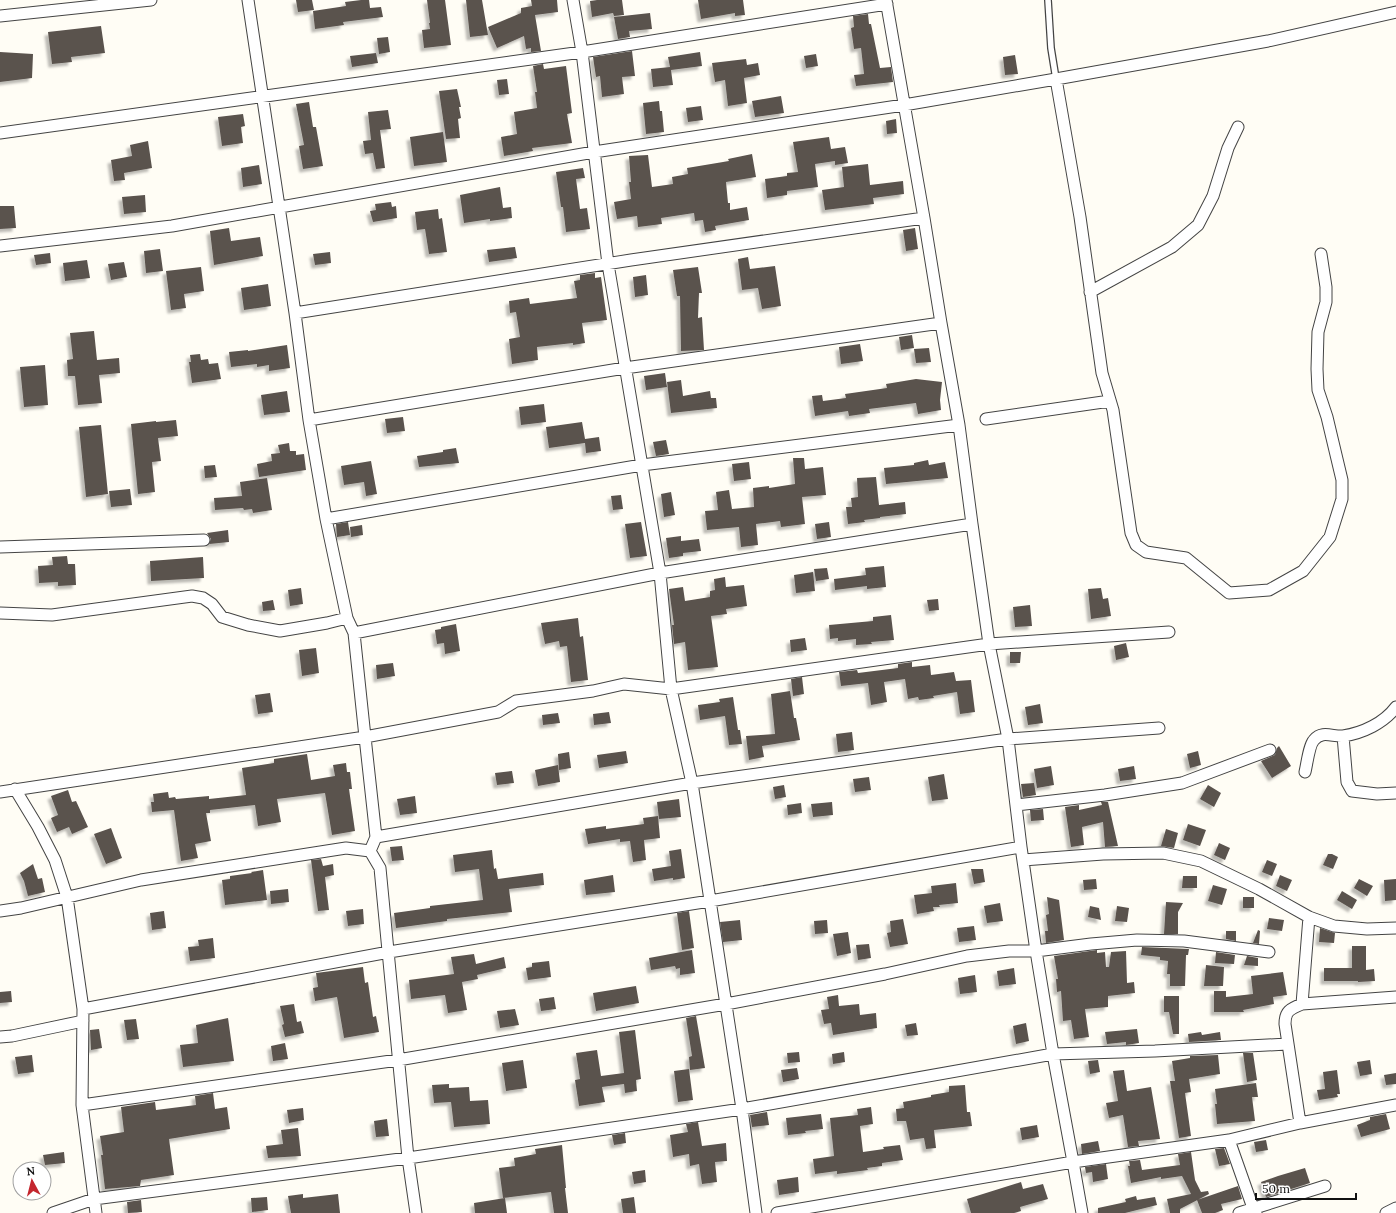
<svg xmlns="http://www.w3.org/2000/svg" width="1396" height="1213" font-family="Lora,serif">
<style>
.building{fill:#5a524d;filter:url(#shadow)}
.lines{fill:none;stroke-linecap:round;stroke-linejoin:round}
.lane-casing{stroke:#444;stroke-width:8}
.street-casing{stroke:#444;stroke-width:13}
.lane{stroke:#fff;stroke-width:5.5}
.street{stroke:#fff;stroke-width:11}
</style>
<defs>
<filter id="shadow"><feDropShadow dx="-3.5" dy="3.5" stdDeviation="1" flood-color="#0004"/></filter>
</defs>
<rect width="100%" height="100%" fill="#fffdf5"/>
<path class="building" d="M296,0H312L314,10L298,12Z
M361,0H369L370,8L381,7L383,17L343,22L344,25L315,29L313,11L346,6L345,2Z
M427,0H445L451,45L424,48L422,30L430,29L429,23H430Z
M466,0H482L488,35L470,37Z
M531,0H557L558,12L535,15L541,51L531,52V48L526,49L524,36L497,48L488,27L521,13V8L532,6Z
M597,0H622L624,15L614,16L613,13L592,17L590,1Z
M698,0H743L745,15L735,16V13L701,19Z
M650,13L652,29L629,31L630,37L618,39L614,17Z
M868,14L869,24H871L880,68L891,67L893,82L856,86L854,75L864,74L861,48L854,49L851,28L854,27L853,16Z
M101,26L105,53L71,57L72,62L52,64L48,32Z
M388,37L390,52L379,54L377,38Z
M632,51L635,76L622,77L624,94L602,97L600,76L596,77L593,57Z
M0,52L33,54L32,78L0,82Z
M700,52L702,66L671,70L673,85L653,87L651,69L670,67L668,57Z
M376,53L378,63L352,67L350,56Z
M816,54L818,66L806,68L804,56Z
M1015,55L1018,74L1005,75L1003,57Z
M746,59L747,65L758,63L760,75L744,78L747,103L728,106L725,80L715,82L712,63Z
M543,64L544,69L566,66L572,113L567,114L572,143L532,148L533,151L504,156L501,137L517,134L514,112L537,108L535,92H537L533,66Z
M507,79L509,94L499,95L497,80Z
M457,89L461,107H459L461,118L458,119L460,138L446,139L439,91Z
M781,96L784,113L755,117L752,101Z
M659,101L660,111H662L664,132L646,134L643,103Z
M309,102L313,127H316L323,166L303,169L299,146L304,145L296,104Z
M701,106L703,120L688,122L686,108Z
M388,110L391,129L380,130L385,168L376,169L373,153L365,154L363,141L371,140L368,112Z
M243,114L245,126L241,127L243,143L222,146L218,117Z
M896,119L897,133L887,134L886,121Z
M443,132L447,162L414,166L410,137Z
M829,137L831,149L845,147L848,163L835,165V161L815,164L818,187L787,191V195L767,198L765,179L787,176V173L798,172L793,142Z
M148,141L152,168L124,173L125,180L114,181L111,160L132,156L130,145Z
M752,154L756,177L726,182L728,203H730V210L747,207L749,220L715,226L716,230L705,232L703,220L695,221L694,213L661,218L662,224L638,227L637,216L617,219L614,202L631,199L629,182H631L629,156L648,155L652,187L673,184L672,177L688,174L687,168L729,161L728,159Z
M868,164L870,185L903,181L904,194L873,198L874,204L825,210L822,190L844,187L842,167Z
M259,165L262,184L243,187L241,168Z
M583,168L585,178L576,179L580,209L587,208L590,229L566,232L563,207H561L556,172Z
M500,187L503,208L511,207L512,218L490,221V219L464,223L460,195Z
M145,195L146,212L124,214L122,197Z
M391,202L392,207L396,206L397,218L373,222L370,211L376,210L375,204Z
M0,206H14L16,228L0,229Z
M438,209L439,219L442,218L447,252L429,254L425,229L417,230L415,212Z
M229,228L231,241L260,237L263,256L214,265L210,231Z
M915,228L918,249L906,251L903,230Z
M515,247L517,258L489,262L487,250Z
M160,249L163,271L146,273L144,251Z
M330,252L331,263L315,265L313,254Z
M50,253L51,263L36,265L34,255Z
M748,257L750,269L775,266L781,306L762,309L758,288L742,290L738,259Z
M87,260L90,278L65,281L63,263Z
M124,262L127,277L111,280L108,264Z
M201,267L204,291L184,294L186,308L171,310L166,271Z
M698,267L702,293H699L698,318L702,317L704,350L681,351L680,296H677L673,270Z
M595,273V278L601,277L607,320L582,323L585,343L573,345V343L537,347L538,360L512,364L509,339L520,337L516,312L510,313L509,301L529,298L530,304L577,298L574,281L580,280V275Z
M646,275L648,295L635,297L633,277Z
M268,284L271,306L244,310L241,288Z
M94,331L97,360L119,358L120,373L99,375L102,403L78,405L75,376H68L67,360L73,359L70,333Z
M912,335L914,348L901,350L899,337Z
M860,344L863,361L841,364L839,347Z
M287,345L290,368L269,371V365L257,367V364L231,367L229,352L248,350V351Z
M929,348L931,362L916,363L914,349Z
M200,354L201,360L208,359L209,364L218,363L221,379L192,383L189,362H191L190,355Z
M45,365L48,405L24,407L20,367Z
M665,373L667,387L646,390L644,376Z
M916,379L942,382L940,400L941,410L918,414L916,403L869,409L870,413L849,416L848,411L815,416L812,396L822,395L823,401L846,398L845,394L887,388L886,384Z
M681,380L683,396L710,391L711,398H716L717,408L671,413L667,382Z
M287,391L290,412L264,415L261,395Z
M544,404L546,422L521,425L519,407Z
M403,417L405,431L387,433L385,419Z
M176,420L178,436L158,438L161,461L152,462L155,492L138,494L131,424L156,421V422Z
M582,422L585,439L599,437L601,451L586,453L585,443L549,448L546,427Z
M101,425L108,494L86,497L79,427Z
M666,440L669,454L656,456L653,442Z
M289,443L290,451H296V455L304,454L306,470L259,477L257,464L272,461L271,454L280,453L278,445Z
M456,448L459,463L419,467L417,456L443,452V450Z
M793,458H804L805,469L823,467L826,495L802,497L805,524L781,527L780,521L756,524L758,545L741,547L739,527L707,530L705,511L718,510L716,492L729,490L732,509L754,507L753,488L769,486V488L795,484Z
M928,460L929,465L945,462L948,478L886,484L884,468L914,465V463Z
M371,461L377,494L366,496L364,482L344,485L341,466Z
M749,462L751,479L734,481L732,464Z
M215,465L217,477L205,478L204,466Z
M876,477L879,505L905,502L906,514L880,517V518L864,520L865,522L848,524L846,507H852L851,498L858,497L857,478Z
M267,478L272,510L253,513L252,509L244,510L243,508L215,510L214,498L242,496L240,482Z
M130,489L132,505L111,507L109,491Z
M671,492L675,515L664,517L661,494Z
M621,495L623,509L613,510L611,496Z
M348,522L350,535L337,537L336,524Z
M641,522L647,556L630,558L625,524Z
M829,522L831,537L817,539L815,524Z
M362,525L363,535L351,537L350,527Z
M228,530L229,542L209,544L211,539L207,533Z
M681,536V541L699,539L701,551L683,553V556L669,558L666,538Z
M67,556L68,564H75L76,585L58,586V582L39,583L38,566L53,565L52,557Z
M203,557L204,578L151,581L150,561Z
M884,566L886,587L867,589V586L835,590L834,579L866,575L865,568Z
M827,568L829,579L816,581L814,569Z
M813,572L815,591L796,593L794,575Z
M725,577L726,587L744,585L747,606L726,609L727,614L711,616L718,667L688,670L685,642L674,644L672,625H674L669,589L683,587L685,601L710,597V591L715,590L714,579Z
M301,588L303,604L290,606L288,590Z
M1101,588L1103,599L1108,598L1111,616L1091,619L1088,589Z
M938,599L939,610L929,611L927,600Z
M273,600L275,610L263,611L262,602Z
M1030,605L1032,626L1015,627L1013,607Z
M891,615L894,640L871,642L872,644L856,645V639L838,641V638L830,639L829,625L873,621V617Z
M578,618L580,637L583,636L588,680L571,682L567,646L560,647L559,641L545,644L541,623Z
M456,624L460,651L445,654L444,643L437,644L435,630L441,629V627Z
M805,638L807,650L791,652L790,640Z
M1126,643L1129,657L1116,660L1114,646Z
M316,648L319,673L302,676L299,650Z
M1010,652H1021L1020,663H1010Z
M912,662V667L930,665L931,675L954,672L956,681L971,680L975,712L960,714L957,692L933,696L934,698L919,700L918,697L908,699L905,679L884,682L887,702L871,705L868,683L841,686L839,672L857,670L858,673L898,668V664Z
M393,663L395,676L377,679L376,665Z
M802,677L804,694L793,696L791,679Z
M790,691L794,718H796L800,740L762,746L764,757L749,760L746,736L775,734L771,694Z
M270,693L273,712L258,714L255,695Z
M733,697L738,730H740L742,744L729,745L725,716L700,720L698,705L720,702L719,699Z
M1040,704L1043,723L1028,725L1025,707Z
M609,712L611,723L594,725L593,714Z
M558,713L560,723L543,725L542,715Z
M852,732L854,750L838,752L836,734Z
M1279,746L1291,766L1272,778L1261,761L1275,755L1277,748Z
M626,751L628,763L599,768L597,755Z
M1198,751L1201,765L1190,768L1187,754Z
M569,752L571,768L559,770L558,754Z
M307,754L311,780L335,776L333,765L346,763L347,772H350L352,789H349L355,831L332,835L325,793L277,799L281,822L258,826L255,805L210,810V813H206L211,841L195,844L198,858L181,861L174,810L152,812L151,802H154L153,794L168,792L169,798L175,797L176,799L209,796V799L246,795L242,768L274,763V759Z
M558,765L560,782L538,786L535,770Z
M1051,766L1054,785L1037,788L1034,769Z
M1134,766L1136,779L1120,781L1118,769Z
M512,771L514,783L497,785L495,773Z
M944,774L948,799L932,801L928,777Z
M869,777L871,790L855,792L853,779Z
M1034,783L1036,795L1023,797L1021,784Z
M784,785L786,797L775,799L773,787Z
M1208,785L1221,793L1214,807L1200,799Z
M68,790L72,802L76,801L88,827L72,834L69,827L57,832L51,818L58,815L51,796Z
M415,796L417,813L400,815L397,799Z
M679,799L681,817L659,819L657,802Z
M832,802L833,815L813,817L811,804Z
M1101,802H1108L1118,846L1105,847L1103,822L1082,827L1084,845L1071,847L1065,807L1079,805V810L1102,805Z
M801,803L802,813L788,815L787,805Z
M1043,809L1044,820L1031,821L1030,810Z
M658,816L660,838L644,840L646,860L633,862L630,841L620,842V839L588,844L585,829L606,826V829L644,824L643,818Z
M1188,824L1206,830L1200,846L1183,840Z
M111,828L122,858L106,864L94,834Z
M1166,829L1178,833L1174,848L1161,846Z
M1219,843L1230,848L1225,860L1214,855Z
M402,846L404,860L392,861L390,847Z
M681,849L685,878L673,880V878L654,881L652,869L671,866L669,851Z
M492,850L494,869L496,868L498,879L543,873L544,885L509,889L512,912L447,919V921L396,928L394,913L430,908V906L483,900L479,869L455,872L453,855Z
M1328,854H1332L1338,857L1333,869L1323,865Z
M321,859L323,866L333,864L334,875L325,877L329,910L318,911L311,860Z
M1267,860L1277,864L1272,876L1262,872Z
M33,864L38,879L42,878L45,892L28,896L24,881L20,873Z
M971,869H983L985,882L974,884Z
M263,870L267,900L225,905L222,880L230,879V876L252,873L251,872Z
M613,875L615,892L586,895L584,880Z
M1280,875L1292,880L1287,891L1276,886Z
M1183,876H1197V888H1182Z
M1096,879L1097,889L1084,890L1083,880Z
M1359,879L1373,886L1367,896L1354,888Z
M1396,879V900L1385,901L1384,880Z
M956,883L958,903L939,905L940,907H933L934,911L917,914L914,895L932,893L931,886Z
M1213,885L1227,889L1222,905L1208,901Z
M288,889L289,902L271,904L270,891Z
M1342,891L1357,900L1352,909L1337,900Z
M1047,897L1059,900L1064,940L1046,943L1045,931H1048L1046,915L1049,914Z
M1243,897H1254V908H1243Z
M1166,902L1183,903L1178,912V934H1164Z
M1000,903L1003,921L987,923L984,906Z
M1090,906L1099,908L1101,920L1088,917Z
M1117,906L1129,908L1127,922L1115,921Z
M363,909L364,924L348,926L346,911Z
M164,911L166,928L152,930L150,913Z
M689,911L694,948L682,950L677,913Z
M1269,918L1284,920L1282,931L1267,929Z
M903,919L908,944L890,947L887,933L891,932L890,921Z
M740,920L742,940L723,942L720,922Z
M827,920L828,933L815,934L814,921Z
M974,926L976,940L959,942L957,928Z
M1320,928L1335,933L1334,943L1319,942Z
M1258,930L1260,931L1259,944L1253,943Z
M1226,931H1236V941L1226,939Z
M848,932L851,953L837,956L833,934Z
M213,938L215,958L190,961L188,947L199,946L198,940Z
M869,944L871,958L858,960L856,945Z
M1352,946H1366V970L1374,969L1375,981L1358,982V981H1324V968H1352Z
M1142,947L1189,949L1188,955H1186L1185,986H1170V974H1167L1168,961L1160,960V957L1141,955Z
M692,950L695,973L680,975V968L676,969L675,966L651,970L649,958Z
M1097,950V953L1105,952L1106,967H1109L1111,952L1126,951L1127,983L1134,982L1135,993L1108,996V1007L1085,1009L1089,1037L1074,1039L1071,1020L1063,1021L1061,991L1057,992L1056,979H1058L1054,956Z
M1216,952L1235,955L1234,964L1215,963Z
M474,954L476,964L504,957L506,968L477,975L478,979L462,982L467,1010L448,1013L445,995L411,999L409,980L454,974L451,957Z
M1247,956L1258,958V966L1244,965Z
M549,961L551,977L528,980L526,968L532,967V963Z
M1206,965L1224,967L1223,986H1204Z
M363,967L365,983L368,982L373,1017L376,1016L379,1032L344,1038L337,997L315,1001L313,988L318,987L316,973Z
M1014,968L1016,984L999,986L997,971Z
M1283,972L1287,995L1273,997L1274,1004L1243,1010L1244,1012H1214V991H1226V997L1253,994L1251,976Z
M975,975L977,992L960,994L958,978Z
M636,986L639,1003L596,1011L593,993Z
M11,991L12,1002L0,1003V992Z
M838,995L839,1006L859,1004L860,1015L876,1013L877,1028L833,1035L831,1023L824,1024L821,1010L829,1009L827,997Z
M1164,996H1179V1034H1173L1169,1012H1164Z
M554,997L556,1009L541,1011L539,999Z
M294,1004L297,1022L301,1021L304,1033L285,1037L282,1025L284,1024L280,1006Z
M515,1009L519,1025L500,1028L497,1011Z
M696,1016L705,1068L690,1070L689,1057L692,1056L686,1018Z
M228,1018L234,1061L183,1067L180,1045L198,1043L196,1025Z
M136,1019L139,1039L127,1040L124,1020Z
M916,1023L918,1035L907,1036L905,1025Z
M1026,1023L1029,1041L1016,1044L1013,1026Z
M99,1029L102,1048L91,1050L90,1030Z
M1137,1029L1139,1043L1126,1045V1042L1107,1044L1105,1032Z
M635,1030L641,1079L636,1080L637,1091L625,1093L624,1084L602,1087L605,1102L579,1106L575,1080L580,1079L576,1053L597,1050L601,1076L624,1073L619,1032Z
M1201,1032L1202,1035L1220,1032L1221,1040L1189,1042L1188,1034Z
M285,1043L288,1059L273,1061L271,1046Z
M799,1052L800,1062L788,1063L787,1053Z
M844,1052L845,1062L833,1064L832,1054Z
M1243,1053H1253L1257,1080L1247,1082Z
M32,1055L34,1072L18,1074L15,1057Z
M1218,1055L1220,1074L1189,1079L1191,1092L1185,1093L1191,1136L1179,1138L1170,1081H1175L1172,1061L1190,1058V1056Z
M523,1060L527,1088L506,1091L502,1063Z
M1098,1060L1100,1072L1090,1074L1088,1061Z
M1370,1060L1372,1074L1360,1076L1357,1062Z
M797,1068L799,1079L783,1082L781,1070Z
M689,1069L693,1100L678,1102L674,1071Z
M1124,1070L1127,1091L1151,1087L1160,1139L1138,1141L1139,1146L1128,1147L1123,1115L1109,1118L1106,1103L1118,1101L1113,1071Z
M1337,1070L1340,1094H1337L1338,1097L1319,1100L1317,1090L1325,1089L1323,1072Z
M1396,1073V1084L1386,1085L1384,1075Z
M1256,1083L1258,1097H1252L1255,1121L1217,1124L1215,1104H1217L1215,1089Z
M449,1084V1088L469,1087L470,1101L488,1100L490,1124L454,1127L451,1102L434,1103L432,1085Z
M965,1085L967,1112H970L972,1126L934,1130L936,1148L926,1149L924,1138L910,1140L906,1121H897L896,1109L904,1108L903,1102L931,1097V1095L949,1092V1086Z
M213,1093L215,1109L227,1107L230,1129L169,1139L174,1175L141,1180L140,1186L105,1189L101,1155H103L100,1136L124,1132L121,1107L155,1102L156,1110L196,1105L195,1096Z
M871,1107L873,1124L860,1126L863,1152L884,1149L883,1147L900,1145L903,1160L882,1163V1166L867,1168L868,1170L837,1174V1171L815,1174L813,1159L834,1156L830,1118L858,1115L857,1109Z
M303,1108L304,1120L289,1123L287,1110Z
M767,1112L769,1125L752,1127L750,1115Z
M821,1114L823,1129L805,1131L806,1133L788,1135L786,1118Z
M1386,1114L1390,1129L1361,1137L1357,1125L1370,1120V1117Z
M387,1119L389,1136L376,1137L374,1121Z
M698,1122L702,1146L726,1143L727,1161L715,1162L717,1182L702,1184L699,1164L690,1166L689,1154L673,1157L670,1135L688,1132L686,1124Z
M1037,1125L1039,1137L1022,1140L1020,1128Z
M298,1128L301,1156L268,1158L266,1146L283,1144L281,1130Z
M625,1133L626,1143L614,1145L612,1135Z
M1266,1140L1268,1150L1256,1152L1254,1142Z
M1098,1141L1100,1151L1082,1154L1081,1144Z
M562,1145L566,1188H565L568,1213H554L551,1192L503,1198L499,1168L515,1166L514,1158L536,1154L535,1149Z
M1224,1148L1230,1164L1219,1166L1215,1149Z
M64,1152L65,1163L45,1165L43,1155Z
M1191,1152L1195,1180L1201,1192L1208,1191L1209,1194L1180,1209V1213H1170L1167,1199L1191,1194L1182,1176L1161,1179V1177L1131,1183L1128,1166H1130L1129,1161L1140,1160L1142,1170L1180,1165L1178,1154Z
M1106,1164L1108,1179L1093,1182L1092,1172L1086,1173L1085,1167Z
M1305,1168L1310,1183L1266,1197L1261,1182L1278,1176Z
M645,1170L646,1182L634,1184L632,1172Z
M798,1177L799,1192L779,1195L777,1180Z
M1021,1182L1023,1189L1043,1184L1048,1199L1020,1207L1021,1211L1014,1213H971L967,1199Z
M1238,1186L1242,1199L1221,1204L1223,1210L1215,1213H1202L1197,1200Z
M303,1194V1198L338,1194L340,1213H291L288,1196Z
M1136,1196L1137,1200L1155,1197L1157,1205L1125,1213H1098V1208L1126,1202L1125,1199Z
M267,1197L268,1210L252,1212L251,1198Z
M634,1197L636,1213H623L621,1199Z
M505,1198L507,1213H475L474,1203Z
M141,1200L142,1212L128,1213L127,1202Z"/>
<g class="lines">
<defs>
<path id="lane" d="M1048,0L1051,48L1056,79"/>
<path id="street" d="M248,0L295,313L309,420L326,519L347,618L354,633
M573,0L582,52L608,264L660,573L671,689L692,783L742,1109L756,1213
M0,16L151,0
M1056,79L1080,217L1102,373L1113,410L1131,533L1136,545L1146,552L1186,558L1229,593L1269,590L1303,571L1330,537L1342,499V480L1327,417L1318,390L1317,369L1318,332L1326,302V287L1321,254
M0,133L582,52L887,4
M0,246L172,226L594,152L904,105L1056,79L1268,41L1396,12
M1090,292L1172,247L1198,225L1213,196L1228,148L1238,127
M295,313L631,260L924,218L886,0
M986,419L1110,401
M309,420L625,368L941,323L924,218
M326,519L642,465L959,425L941,323
M0,547L204,540
M0,613L52,615L192,596L203,598L212,604L222,617L248,625L280,631L327,623L347,618
M1343,736L1347,782L1352,791L1377,794L1396,793
M1305,772C1307,764 1309,745 1314,740C1322,730 1333,737 1343,736C1363,733 1384,723 1396,707
M15,789L38,827L55,860L67,897L83,1009L82,1105L96,1213
M0,792L365,737L354,633L660,573L972,524L959,425
M1016,805L1105,795L1182,783L1270,750
M376,837L365,737L498,712L516,701L593,691L624,684L671,689L989,644L972,524
M370,851L376,837L692,783L1008,739L989,644L1169,632
M1023,860L1103,854L1163,853L1201,861L1259,889L1309,917L1334,926L1367,929L1396,928
M0,911L21,908L141,880L346,848L370,851L380,868L408,1158L416,1213
M1302,1004L1309,917
M83,1009L389,952L710,901L1021,847L1008,739L1159,728
M0,1037L12,1036L83,1021
M82,1105L398,1060L726,1004L885,974L967,956L1009,951H1036L1021,847
M1300,1123L1285,1024C1285,1011 1290,1009 1302,1004L1396,997
M1229,1140L1253,1208L1256,1213
M53,1213L94,1199L408,1158L742,1109L1053,1054L1036,951L1091,944L1137,940L1184,941L1269,952
M777,1213L1073,1162L1053,1054L1155,1051L1287,1044
M1082,1213L1073,1162L1229,1140L1300,1123L1396,1105
M1239,1213L1325,1186
M1386,1213L1396,1208"/>
</defs>
<use href="#lane" class="lane-casing"/>
<use href="#street" class="street-casing"/>
<use href="#lane" class="lane"/>
<use href="#street" class="street"/>
</g>
<g transform="translate(32 1181) rotate(353)"><circle r="19" fill="#ffffff" stroke="#a0a0a0"/>
<path d="M0-3L7 15L0 10L-7 15Z" fill="#c4262e"/>
<text y="-6" font-size="11" font-weight="bold" text-anchor="middle" fill="#111111">N</text>
</g>
<path d="M1256 1193v6h100v-6" fill="none" stroke="#111111" stroke-width="2"/>
<text x="1262" y="1193" font-size="12" fill="#111111" stroke="#ffffff" stroke-width="3" paint-order="stroke">50 m</text>
</svg>
